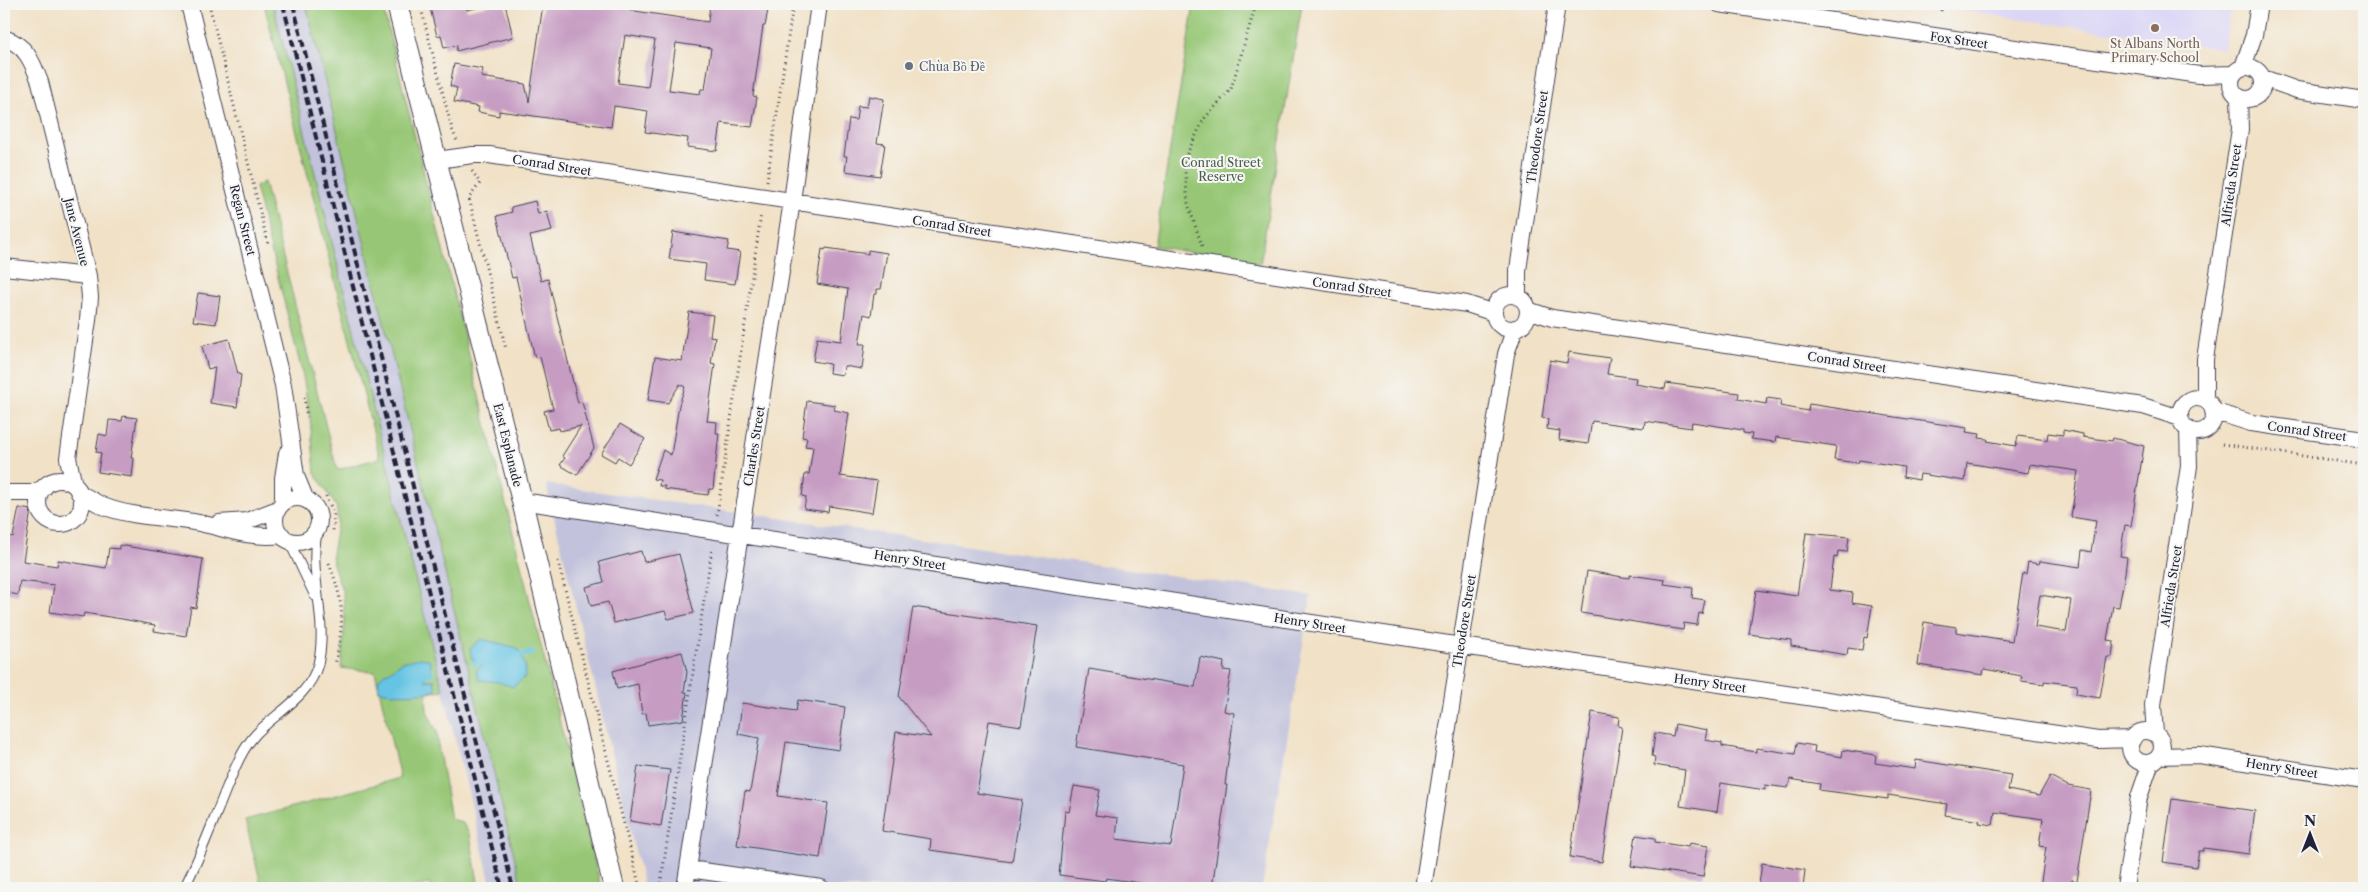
<svg xmlns="http://www.w3.org/2000/svg" width="2368" height="892" font-family="'Libre Caslon Text',serif">
<style>
.built{fill:#dcd6f6}
.industrial{fill:#c2c2dc}
.green{fill:#97c776;stroke:#5c7458}
.water{fill:#65c4e4;stroke:#447390}
.lines{fill:none;stroke-linecap:round;stroke-linejoin:round}
.stream{stroke:#65c4e4;stroke-width:5.5}
.building{fill:#c69cc3;fill-rule:evenodd}
.service-casing{stroke:#413f50;stroke-width:11}
.minor-casing{stroke:#413f50;stroke-width:18}
.tertiary-casing{stroke:#413f50;stroke-width:22}
.path{stroke:#413f50;stroke-width:3;stroke-dasharray:1 4;stroke-linecap:butt}
.service{stroke:#fff;stroke-width:9}
.minor{stroke:#fff;stroke-width:16}
.tertiary{stroke:#fff;stroke-width:20}
.rail{stroke:#22223b;stroke-width:4;stroke-dasharray:8 4;stroke-linecap:butt}
.education-dot{fill:#8d6e63;stroke:#f6f6f2;stroke-width:2}
.worship-dot{fill:#6b7280;stroke:#f6f6f2;stroke-width:2}
.labels{text-anchor:middle;dominant-baseline:central;stroke-width:4;stroke-linejoin:round;paint-order:stroke}
.street-label{font-size:12px;fill:#22223b;stroke:#f6f6f2}
.education-label{font-size:12px;fill:#785e54;stroke:#f6f6f2}
.worship-label{font-size:12px;fill:#5b616d;stroke:#f6f6f2;text-anchor:start}
.park-label{font-size:12px;fill:#4b5c50;stroke:#f6f6f2}
</style>
<rect width="100%" height="100%" fill="#f6f6f2"/>
<filter id="ink" filterUnits="userSpaceOnUse"><feTurbulence type="fractalNoise" baseFrequency=".02" numOctaves="2"/><feDisplacementMap in="SourceGraphic" scale="10" xChannelSelector="R" yChannelSelector="G"/><feConvolveMatrix kernelMatrix="1 2 1 2 8 2 1 2 1" color-interpolation-filters="sRGB"/></filter>
<filter id="wash" filterUnits="userSpaceOnUse"><feTurbulence type="fractalNoise" baseFrequency=".0096" numOctaves="4" result="noise"/><feDisplacementMap in="SourceGraphic" scale="20" xChannelSelector="R" yChannelSelector="G"/><feGaussianBlur stdDeviation="1.12" result="paint"/><feColorMatrix in="noise" values="0 0 0 0 0 0 0 0 0 0 0 0 0 0 0 0 0 1.4 0 .05"/><feComposite in="paint" operator="in"/></filter>
<g filter="url(#wash)">
<rect width="100%" height="100%" fill="#f1e1c6"/>
<path class="built" d="M1915,4H2231L2224,49Z"/>
<path class="industrial" d="M273,4H306L522,888H492Z
M546,484L1311,596L1262,888H644Z"/>
<path class="green" d="M264,4H273L443,690L428,693L426,697L427,711L437,732L439,752L451,819L462,822L470,835L479,888H431L429,884L409,888H262L245,820L400,778L375,672L341,668L345,621L343,593L333,564L332,554L338,519L336,506L315,473L310,418L303,376L255,187L264,182L337,470L380,458Z
M306,4H382L601,888H522Z
M1194,4H1302L1260,264L1154,246Z"/>
<path class="water" d="M481,639L518,648L525,665V677L513,687L498,682L479,680L476,670L483,665L482,662L472,659L470,649Z
M419,658L429,659L432,669L425,676V680H434L436,690C424,694 391,696 379,690L378,680L384,673L389,672L402,662Z"/>
<g class="lines">
<path class="stream" d="M515,656L532,653
M474,663L489,661
M420,677L432,673"/>
</g>
<g id="blocks">
<path class="building" d="M429,4H465L467,10L494,4H505L513,37L456,51L457,45L444,48L441,35L437,36Z
M543,4H629L628,10L708,22L710,4H769L765,26H763L753,96L757,97L752,127L721,123L717,151L687,147L688,138L645,132L648,111L614,106L611,127L499,111V116L478,112L479,107L454,102L457,88L450,86L454,64L483,69L481,77L525,84L529,102ZM625,35L655,40L648,87L618,83ZM676,43L711,48L705,89H701L700,94L669,90Z
M869,96L884,99L877,143L885,144L880,176L845,171L847,156H844L849,119L856,120L858,106L867,107Z
M535,201L538,214L547,211L552,231L530,236L541,281L548,279L578,403L582,402L594,448L577,475L560,465L565,458L562,456L581,426L560,431L559,428L549,430L544,411L553,409L540,357L535,358L516,277L512,278L497,216L512,212L511,207Z
M673,232L729,241L727,250L740,252L735,284L704,280L706,264L669,259Z
M826,248L868,254V250L887,253L881,289H877V294H874L871,316L864,314L859,344H865L862,369L844,366L843,375L829,373L830,364L813,361L817,338L841,341L848,289L817,284L822,249L825,250Z
M198,293L220,296L216,324L193,321Z
M689,312L713,315L710,336L715,337L711,363L715,364L707,421L717,422L716,433H719L713,489H709L708,495L664,489L665,486H659L660,480L653,479L663,450L671,455L679,405L685,387L680,384L668,403L648,400L655,357L682,361Z
M229,339L238,374L241,375L237,407L210,403L215,367L208,369L202,346Z
M1569,352L1610,358L1607,374L1636,378L1635,384L1665,389L1666,383L1739,393L1738,399L1766,404L1767,398L1781,400L1780,406L1808,411L1809,404L1967,428L1966,432L1980,434L1979,438L1988,439L1987,441L2016,446L2018,436L2047,440L2048,433L2063,435V430L2083,434V437L2112,441L2113,438L2144,446L2131,526L2125,525L2120,556L2127,557L2125,573L2119,607L2113,606L2107,640L2114,641L2112,657H2107L2100,698L2076,694L2077,685L2044,681V684L2021,681L2022,676L1984,669L1983,675L1918,665L1924,622L1956,627V632L2012,641L2023,573L2026,574L2028,562L2039,564L2040,561L2080,567L2082,550L2091,552L2096,521L2071,517L2078,471L2030,464L2028,473L1967,463L1965,481L1920,474L1919,480L1903,477L1904,467L1859,460L1858,463L1834,460L1836,446L1776,437L1775,442L1751,439L1752,434L1743,433V430L1692,422L1691,428L1645,421L1644,428L1592,421L1588,444L1559,440L1560,431L1547,429L1548,419L1542,418L1550,360L1567,363ZM2040,595L2071,600L2066,632L2035,627Z
M807,401L835,405L834,410L849,413L840,476L877,481L872,513L829,506L828,512L804,509L806,497L802,496L805,474H809L813,447L805,446L807,438L802,437Z
M123,416L137,418L131,458H134L132,477L98,472L101,453L96,452L99,434L107,436L109,420L122,421Z
M620,424L645,439L629,464L618,457L615,462L601,454Z
M19,508L31,510L23,561L57,566L58,560L106,568L109,548L119,549V545L203,559L196,608L191,607L186,636L154,631L155,625L122,619L84,613L83,617L50,612L54,585L20,581L18,595L4,592V535L13,537Z
M1806,533L1849,537L1847,552L1838,551L1837,558L1834,557L1830,590L1853,593L1852,603L1872,606L1867,638L1864,637L1862,650L1848,648L1847,655L1791,646V640L1749,634L1756,590L1797,596Z
M641,551L644,562L679,554L694,613L668,619L665,611L614,623L608,602L591,606L586,587L604,582L599,562Z
M1587,571L1629,578L1630,575L1665,580L1664,584L1693,588L1692,598L1705,600L1702,614L1699,613L1697,625L1684,623L1683,630L1581,613Z
M913,607L1037,626L1021,726L989,721L977,793L1022,800L1012,862L930,850L931,839L882,831L896,732L931,737L899,697Z
M682,652L687,672L684,692H687L683,720L648,725L646,713L642,714L638,684L617,689L613,671Z
M1200,657L1224,662L1223,670L1231,671L1224,711L1234,713L1225,785H1227L1212,888H1174L1106,878L1105,881L1059,875L1065,811L1069,812L1074,786L1100,790L1095,815L1118,818L1116,839L1171,846L1183,764L1076,747L1089,669L1195,687Z
M798,700L845,707L839,750L786,742L778,796L828,803L820,858L737,845L745,791L750,792L759,738L738,734L742,703L796,711Z
M1592,712L1619,717L1618,726L1622,727L1602,862L1570,857Z
M1675,724L1707,730L1705,740L1722,743V746L1756,752V748L1795,754L1797,743L1815,746L1814,752L1842,757L1843,750L1876,755L1875,763L1915,769L1916,760L2011,775L2008,790L2039,796L2050,776L2068,786L2091,790L2077,881L2072,880L2071,888H2040L2046,847L2039,846L2043,819L1995,812L1993,825L1979,823L1980,821L1945,815L1947,804L1888,795V799L1819,790L1820,784L1790,779L1788,788L1765,785V790L1721,783L1717,812L1680,806L1685,770L1654,765L1655,757L1652,756L1655,733L1673,736Z
M638,766L670,770L661,826L630,821Z
M2172,799L2255,811L2249,854L2204,848L2203,851H2199L2196,867L2163,862Z
M1636,835L1655,838V842L1669,844L1688,847L1689,843L1708,846L1703,877L1631,866Z
M1762,863L1805,870L1803,888H1767V886L1759,884Z"/>
</g>
</g>
<g filter="url(#ink)">
<use href="#blocks" fill-opacity="0" stroke="#413f50" stroke-width="1"/>
<g class="lines">
<defs>
<path id="service" d="M288,539L315,596
M184,888C201,856 213,821 227,787C235,768 242,749 256,734C278,711 309,697 318,664C329,619 307,574 318,528"/>
<path id="minor" d="M189,4L283,385L296,476L305,498L309,501
M1719,4L2199,75L2233,74
M4,38C26,45 32,61 40,82L88,276L90,297L88,320L68,458L73,481L77,489
M2231 83a16 16 0 1 1 32 0a16 16 0 1 1-32 0Z
M2243,67L2254,35L2259,4
M2263,78L2297,90L2364,100
M437,160L473,155H489L1467,304L1494,313
M4,267L88,276
M1494 312a17 17 0 1 1 34 0a17 17 0 1 1-34 0Z
M1518,297V270L1557,4
M1528,310L1552,318L2143,406L2180,418
M2180 415a17 17 0 1 1 34 0a17 17 0 1 1-34 0Z
M2205,400V359L2240,129L2239,97
M2213,411L2251,423L2364,439
M38 502a22 22 0 1 1 44 0a22 22 0 1 1-44 0Z
M4,493H32L44,488
M79,493C87,497 95,502 103,506C133,518 168,517 199,523C229,529 249,539 282,535
M275 520a22 22 0 1 1 44 0a22 22 0 1 1-44 0Z
M522,501L1435,642L2098,740L2133,739
M283,503V478L287,453
M219,523L247,521L278,509
M2130 747a16 16 0 1 1 32 0a16 16 0 1 1-32 0Z
M2155,734L2153,705L2189,466L2188,429
M2159,756L2199,755L2364,780
M689,869L821,888
M685,888L792,201L819,4
M1423,888L1506,354L1515,328
M2125,888L2139,797L2151,762"/>
<path id="tertiary" d="M397,4L522,501L614,888"/>
</defs>
<use href="#service" class="service-casing"/>
<use href="#minor" class="minor-casing"/>
<use href="#tertiary" class="tertiary-casing"/>
<path class="path" d="M209,4L268,244
M420,4L452,129L457,141
M1941,11L1942,4
M472,171L480,183L469,198L506,349
M767,181L793,4
M1202,246L1188,204L1184,160L1204,119L1231,89L1256,4
M304,397L307,417
M2222,444L2364,465
M326,496L334,514L333,532
M717,515L761,214
M558,561L640,888
M329,563C345,605 344,621 335,665
M660,888L712,548"/>
<use href="#service" class="service"/>
<use href="#minor" class="minor"/>
<use href="#tertiary" class="tertiary"/>
<path class="rail" d="M283,4L502,888
M293,4L513,888"/>
</g>
</g>
<circle class="education-dot" cx="2155" cy="28" r="5"/>
<circle class="worship-dot" cx="909" cy="66" r="5"/>
<g class="labels">
<g class="street-label">
<text transform="translate(1959 40) rotate(8)">Fox Street</text>
<text transform="translate(1537 137) rotate(-82)">Theodore Street</text>
<text transform="translate(552 165) rotate(9)">Conrad Street</text>
<text transform="translate(2231 185) rotate(-82)">Alfrieda Street</text>
<text transform="translate(243 220) rotate(76)">Regan Street</text>
<text transform="translate(952 226) rotate(9)">Conrad Street</text>
<text transform="translate(77 232) rotate(76)">Jane Avenue</text>
<text transform="translate(1352 287) rotate(8)">Conrad Street</text>
<text transform="translate(1847 362) rotate(9)">Conrad Street</text>
<text transform="translate(2307 431) rotate(8)">Conrad Street</text>
<text transform="translate(508 445) rotate(76)">East Esplanade</text>
<text transform="translate(754 446) rotate(-81)">Charles Street</text>
<text transform="translate(910 560) rotate(9)">Henry Street</text>
<text transform="translate(2171 586) rotate(-81)">Alfrieda Street</text>
<text transform="translate(1464 621) rotate(-81)">Theodore Street</text>
<text transform="translate(1310 623) rotate(9)">Henry Street</text>
<text transform="translate(1710 683) rotate(8)">Henry Street</text>
<text transform="translate(2282 768) rotate(9)">Henry Street</text>
</g>
<g class="education-label">
<text x="2155" y="43">St Albans North<tspan x="2155" dy="14">Primary School</tspan></text>
</g>
<g class="worship-label">
<text x="919" y="66">Chùa Bồ Đề</text>
</g>
<g class="park-label">
<text x="1221" y="162">Conrad Street<tspan x="1221" dy="14">Reserve</tspan></text>
</g>
</g>
<rect width="2368" height="892" fill="none" stroke="#f6f6f2" stroke-width="20"/>
<g transform="translate(2310 834)" stroke="#f6f6f2" stroke-width="4" paint-order="stroke">
<path d="M0-4L9 19L0 12L-9 19Z" fill="#22223b"/>
<text y="-8" font-size="14" font-weight="bold" text-anchor="middle" fill="#22223b">N</text>
</g>
</svg>
